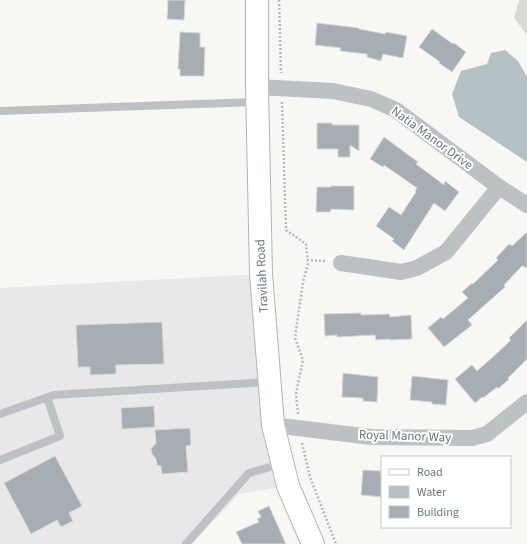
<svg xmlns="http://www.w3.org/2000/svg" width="527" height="544" font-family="'Source Sans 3',sans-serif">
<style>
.built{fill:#e8e8e8}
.green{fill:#d7dbd4}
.water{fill:#b5c1c4}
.building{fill:#a6adb3;stroke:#d8d8d7}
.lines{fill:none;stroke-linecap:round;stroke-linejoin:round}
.secondary-casing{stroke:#afb5b9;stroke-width:24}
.path{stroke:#b7babc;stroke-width:2.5;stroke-dasharray:2 2;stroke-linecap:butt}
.service{stroke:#bcc1c4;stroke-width:8}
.minor{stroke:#bcc1c4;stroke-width:16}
.secondary{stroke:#fff;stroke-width:22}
.labels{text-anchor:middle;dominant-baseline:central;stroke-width:4;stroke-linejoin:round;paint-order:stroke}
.street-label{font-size:13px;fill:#697882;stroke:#fff}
</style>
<rect width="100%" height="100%" fill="#f7f7f4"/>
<path class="built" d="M261,274L288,486L239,494L192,544H0V288Z"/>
<path class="green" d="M519,0H527V35L514,18Z"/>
<path class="water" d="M505,50L518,61L527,77V162L459,117L452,94L461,71L487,64L491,53Z"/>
<path class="building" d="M168,0H185L184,20L167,19Z
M317,23L359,28V29L385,34L386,32L407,36L403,58L383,54L381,61L367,57V54L340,51L341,48L315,45Z
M432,29L453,44L454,43L466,52L452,72L439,63L440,62L419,47Z
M180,32L200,33V47H205L204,76H180V69H178Z
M317,123H332V125H359V151L350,145V157H338V149H317Z
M384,137L418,162L416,164L444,185L445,181L459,192L445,211L434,203L404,250L392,241L394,239L376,226L389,207L401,215L416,192L415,191L417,188L384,165L383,167L370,159Z
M331,186H354V210L331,209L330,212H316L317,187H331Z
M527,232V268L522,266L504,285L505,287L468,320L472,325L444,347L428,328L441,317L443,319L468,298L462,292L472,283L473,284L498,260L496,258L509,244L512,246Z
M361,313V315L389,314L390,317L411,315L412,339L389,340V339L376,340L375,335L337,337V335L325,336L324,314Z
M527,320V359L508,378L509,379L498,389L497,387L483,398L482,397L475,403L455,379L472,365L477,371L494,356L511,340L509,338Z
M162,322L164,364L116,365V374L90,375V367H78L76,325Z
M343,373L378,377L377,402L363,401V398L342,397Z
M412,376L448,380L446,405L432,404V402L410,400Z
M154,406L155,427L122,429L121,408Z
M190,428L191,445L186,446L188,472L162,474L161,466L157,465L156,459L152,454L151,449L156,443L155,430Z
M55,456L82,506L69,513L73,521L61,527L57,520L31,534L4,483Z
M363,470L381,471L380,474H382V497L361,495Z
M269,506L286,544H242L236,532L259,522L257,519L261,517L258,511Z"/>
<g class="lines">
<defs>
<path id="secondary" d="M257,0V87L261,274L273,425L288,486L313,544"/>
</defs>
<use href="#secondary" class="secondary-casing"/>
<path class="path" d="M279,0L281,73
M282,102L286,230L306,244L308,264L303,282L295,338L303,360L296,393L298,414
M307,260L326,261
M302,443L310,477L336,544"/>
<path class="service" d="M0,111L256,102
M0,414L54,395L268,382
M0,460L60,436L47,397
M186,544L249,473L281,464"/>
<path class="minor" d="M257,87L333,91L371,99L396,110L499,187L527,205
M341,263L401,272L417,268L446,252L499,187
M273,425L371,437L472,438L487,434L527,402"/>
<use href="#secondary" class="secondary"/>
</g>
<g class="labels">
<g class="street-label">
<text transform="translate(432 138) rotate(36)">Natia Manor Drive</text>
<text transform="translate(262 276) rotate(-93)">Travilah Road</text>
<text transform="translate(405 436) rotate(2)">Royal Manor Way</text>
</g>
</g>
<rect x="381" y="456" width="130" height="72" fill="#ffffff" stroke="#c3c9cd"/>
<rect x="389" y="469" width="20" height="6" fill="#ffffff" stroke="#c3c9cd"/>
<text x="417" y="476" font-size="12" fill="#697882">Road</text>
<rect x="389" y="486" width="20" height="12" fill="#b5c1c4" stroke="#c3c9cd"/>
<text x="417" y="496" font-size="12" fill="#697882">Water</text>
<rect x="389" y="506" width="20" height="12" fill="#a6adb3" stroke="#c3c9cd"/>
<text x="417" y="516" font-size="12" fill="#697882">Building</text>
</svg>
